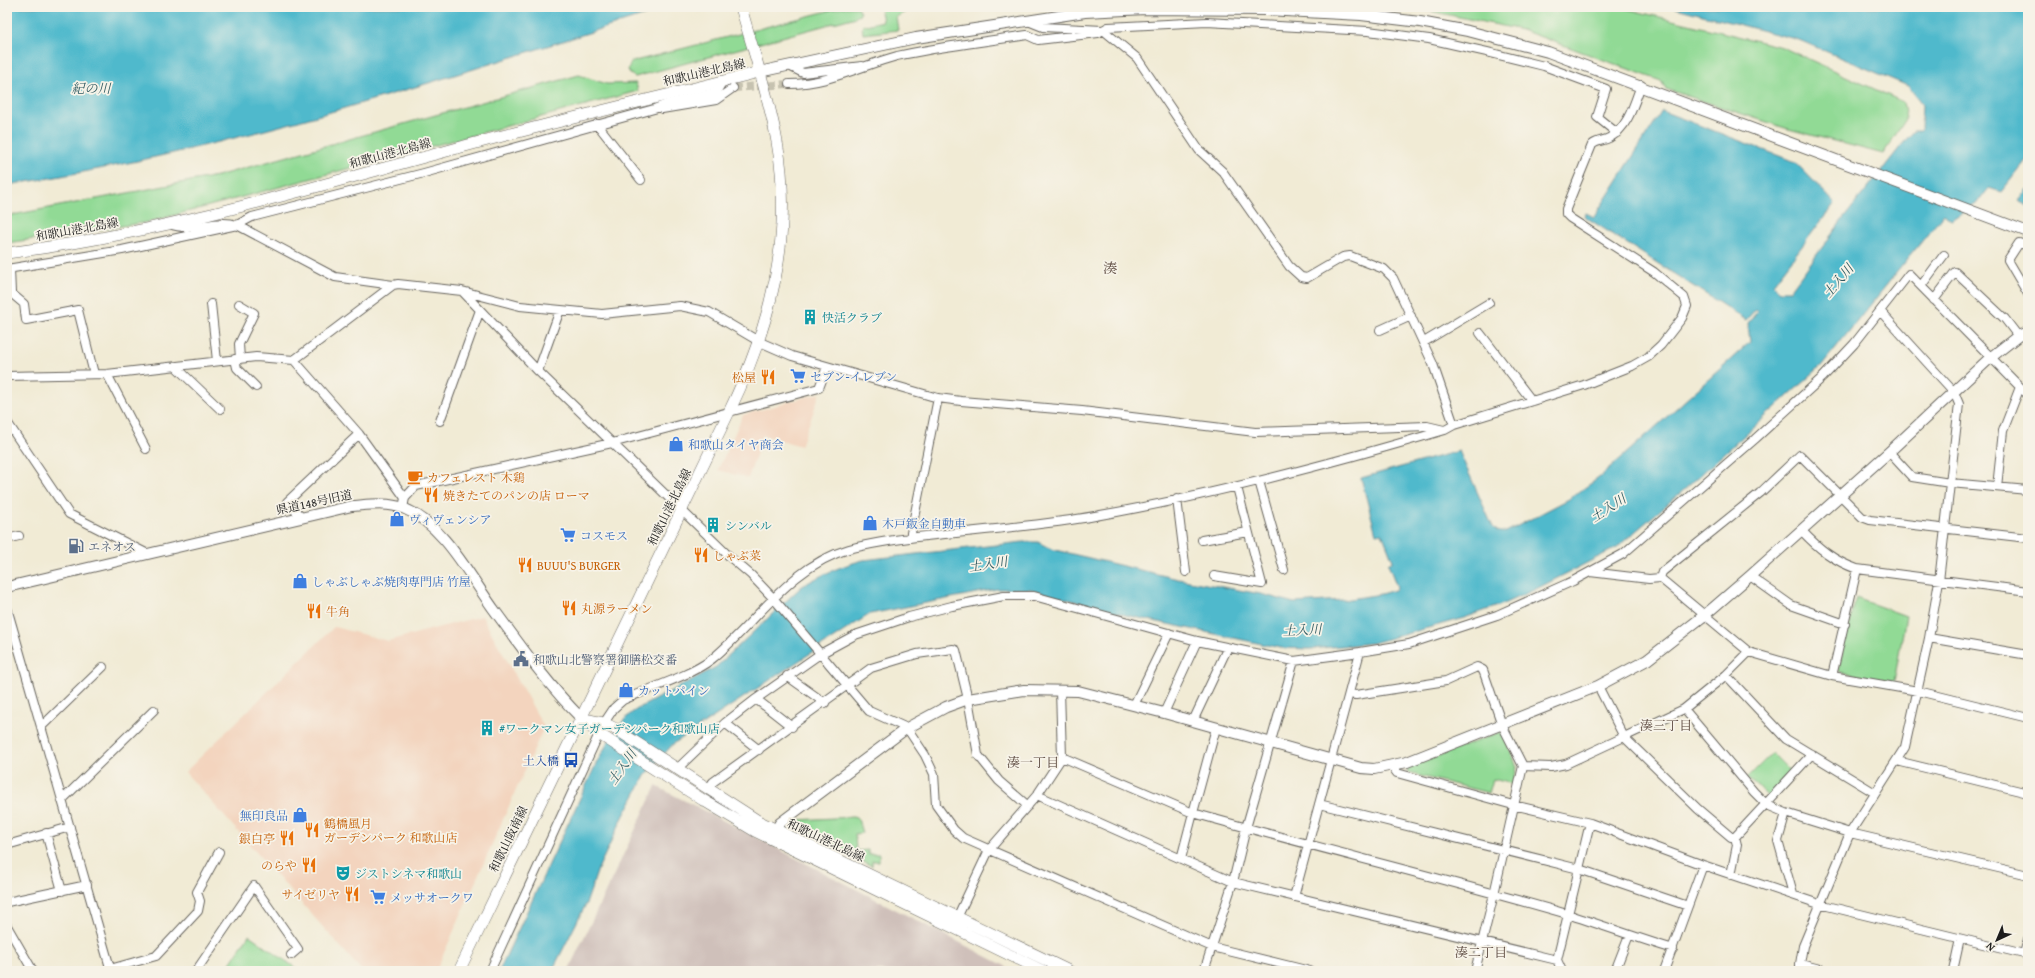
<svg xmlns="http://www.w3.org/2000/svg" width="2035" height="978" font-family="'Gentium Book Plus','Noto Serif JP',serif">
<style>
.built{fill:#f3d4be}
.industrial{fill:#cfc0ba}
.green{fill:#91da95;stroke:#567b58}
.water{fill:#4fb9cc;stroke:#366a74}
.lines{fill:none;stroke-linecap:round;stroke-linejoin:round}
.minor-tunnel{stroke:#c6c2b0;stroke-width:8;stroke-dasharray:8 4;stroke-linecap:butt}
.minor-casing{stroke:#67645d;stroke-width:10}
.tertiary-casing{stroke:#67645d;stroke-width:12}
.secondary-casing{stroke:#67645d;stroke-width:12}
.minor{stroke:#fff;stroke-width:8}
.tertiary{stroke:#fff;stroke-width:10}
.secondary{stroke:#fff;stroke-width:11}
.labels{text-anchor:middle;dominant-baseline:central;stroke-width:3.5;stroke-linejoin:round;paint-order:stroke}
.street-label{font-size:12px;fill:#1c1c1c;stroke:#f7f3e8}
.culture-label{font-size:12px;fill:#0d838f;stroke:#f7f3e8;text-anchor:start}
.shop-label{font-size:12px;fill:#366cbe;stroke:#f7f3e8;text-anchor:start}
.food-label{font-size:12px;fill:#c56008;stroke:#f7f3e8;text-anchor:start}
.service-label{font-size:12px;fill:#4e5e75;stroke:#f7f3e8;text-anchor:start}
.transit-label{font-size:12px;fill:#164399;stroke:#f7f3e8;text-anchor:end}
.water-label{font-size:13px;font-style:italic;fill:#305b62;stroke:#f7f3e8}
.neighbourhood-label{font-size:13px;fill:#5b483f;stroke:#f7f3e8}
.quarter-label{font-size:14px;fill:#5b483f;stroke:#f7f3e8}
</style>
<rect width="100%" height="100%" fill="#f7f3e8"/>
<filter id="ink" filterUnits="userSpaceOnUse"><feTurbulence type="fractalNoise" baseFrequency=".025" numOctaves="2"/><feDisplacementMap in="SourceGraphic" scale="8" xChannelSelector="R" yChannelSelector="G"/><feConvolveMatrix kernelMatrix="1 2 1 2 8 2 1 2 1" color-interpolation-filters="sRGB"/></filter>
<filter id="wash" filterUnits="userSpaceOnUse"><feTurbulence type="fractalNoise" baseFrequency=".012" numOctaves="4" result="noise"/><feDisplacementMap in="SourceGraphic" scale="16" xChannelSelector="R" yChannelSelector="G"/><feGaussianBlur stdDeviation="0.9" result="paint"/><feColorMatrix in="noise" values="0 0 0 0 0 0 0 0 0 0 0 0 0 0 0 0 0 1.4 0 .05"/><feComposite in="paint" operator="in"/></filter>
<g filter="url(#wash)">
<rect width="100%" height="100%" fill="#f1ebd5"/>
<path class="built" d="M820,393L801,446L763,435L748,478L718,470L743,415Z
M482,616L544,727L436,971H362L185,772L334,627L388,641Z"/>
<path class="industrial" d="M656,786L1015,971H568Z"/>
<path class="green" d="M843,7H858L861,13L856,17L635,77L630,74L628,69L631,62Z
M880,7H932L907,11L896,17L898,30L863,34L862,26L883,21Z
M1381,7H1619L1782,47L1903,102L1906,119L1883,154L1785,128L1666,89L1661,81L1522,30L1430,11Z
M579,75L607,84L636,83L638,91L149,222L7,243V216L217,176Z
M1856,598L1906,616L1894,682L1840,672L1838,670Z
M1503,731L1517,767L1513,784L1493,779L1489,793L1408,773L1407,768Z
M1772,753L1791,772L1769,797L1747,778Z
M853,817L858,819L862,833L855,834L856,851L868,850V854H879V861H872V866L790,827L797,820Z
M249,935L300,971H225Z"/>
<path class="water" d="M7,7H671C452,75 234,151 7,185Z
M1672,7H2028V158L2001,192L1989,188L1979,201L1951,220L1944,214L1821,366L1685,489L1616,548L1536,589L1501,605L1464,618L1373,643L1310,649L1281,648L1125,615L1030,589H997L870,614L673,744L645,776L622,819L598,869L586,904L552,971H499L597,762C608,743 619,719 639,708L716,667L801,587C820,575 841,566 863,560L1023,542H1038L1051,549L1178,579L1261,594L1294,603L1344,600L1381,594L1395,590L1397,587L1388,564L1393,561L1382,533L1376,534L1361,478L1459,451L1491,523C1494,530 1498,533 1506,532L1569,499L1600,477L1750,342L1748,323L1757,312L1755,310L1746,320L1584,216L1586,213L1594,217L1662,111L1795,162L1835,203L1773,284L1780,291H1790L1846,215L1913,131H1921L1922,104L1908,86L1799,40Z
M2028,188V206L2018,201Z"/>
</g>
<g filter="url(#ink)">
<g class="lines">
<path class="minor-tunnel" d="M733,88L789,84"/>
<defs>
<path id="minor" d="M1028,21L1043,27L1103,30L1137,58L1199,150L1223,172L1289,266L1301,277L1307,278L1343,257L1350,256L1384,269L1393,278L1433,364L1454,425
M789,66L803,73L862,66
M789,84C828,84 860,66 897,56C940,46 984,42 1027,35L1038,40L1098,33L1108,27L1207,22L1368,31L1429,39L1487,52L1544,66L1606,89L1597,117L1617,133
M662,109L716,100L733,88
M597,124L641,180
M170,224C192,233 215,218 237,225L335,277L393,285L398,284L462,291L520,306L602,314L680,306L709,312L760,342L792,356L938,398L961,401L1082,411L1255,432L1427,426L1444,430
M2028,246L2019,243L2008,260L2028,294
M7,269L122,250L237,225L252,217L424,173L654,109L667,104L716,92L723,81
M10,269L11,293L24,304L26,320L78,310L94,374
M1921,286L1944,255
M463,292L538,371L731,558L751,575L774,599L869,711L907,728L925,755L934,774L936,805L954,830L963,838L1212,947L1310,971
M1934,300L1955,272L2005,319L2018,336
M211,304L217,361
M239,304L254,313L239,344L240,359
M1380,330L1411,316
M1480,333L1532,401
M1424,342L1489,303
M235,359L237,368L256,387
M294,360L359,434L405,498
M175,366L220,409
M538,371L560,310
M107,374L146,449
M7,376L107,374L256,357L294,360L393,285
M440,421L480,310
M7,422L69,514L148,554
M1889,452L1912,477L1950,483L2028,490
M1259,481L1284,570
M1997,487L2003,431L2020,387
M1177,499L1186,572
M403,508L405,498L416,486L612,443L819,388L827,367
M302,518L287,502L359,434
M1802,531C1818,548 1834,561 1857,569L2028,591
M910,538L938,398
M7,539L19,536
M1202,540L1248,532
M1590,572L1649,579L1660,578
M1214,576L1262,584L1237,487
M1750,576L1791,605L1845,624
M7,608L111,971
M1929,638L2028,655
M1360,652L1409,644L1497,615L1573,581L1623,554L1755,439L1823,377L1854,344L1909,274L2028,395
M1749,652L1832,676L1857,569
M1726,675L1786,739L1875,793
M787,676L825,703
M1832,676L1918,691L2028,718
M1349,694L1356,695L1446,681L1477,667L1483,670L1502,725L1523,766L1494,894L1475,971
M756,699L792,727
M1134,705L1169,633
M1684,709L1754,792L1767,805L1786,813L1778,841L1793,894
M1164,713L1197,641
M1193,721L1227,649
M725,723L759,750
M41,727L103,667
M1812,754L1735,837H1731L1698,809L1624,737L1684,709L1726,675L1749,652L1660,578L1662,572L1760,493L1800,455L1862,517L1870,520L2028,538
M1062,757L1193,813L1216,728
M1897,761L2028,793
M1391,765L1397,773L1513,805L1590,823L1703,865L1819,904L2028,955
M1523,766L1551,767L1566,764L1624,737L1598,686
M677,769L725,723L756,699L820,654L855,635L909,617L952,606L1004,596H1034L1197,641L1294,661L1360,652L1294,897
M708,789L713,782L871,668L917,654L953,649L956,650L968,699L978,755L999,781L1028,806
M1037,795L1233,882L1557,960
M62,800L154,710
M1319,804L1579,869L1688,906
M1786,813L1850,833L2028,875
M46,833L62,891
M7,845L70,827
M1181,859L1193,813C1317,848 1443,878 1567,914C1602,925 1637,938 1673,949
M1731,875L1737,845L1735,837
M7,902L87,885
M955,922L989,850L1037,795L1062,757L1060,690
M7,926L33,971
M2024,954L2028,939
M1800,964L1828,971
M110,969L156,956L198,911L200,901L197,892L219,852
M196,971L254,886L298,949L291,955
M490,971L604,723L614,708L623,700C648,689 692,675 712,659C757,622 790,566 849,549C880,541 913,537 945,534C995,529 1046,525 1095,516C1214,495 1330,464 1445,430L1454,425L1584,385L1632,366L1648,357L1661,345L1682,318L1687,306L1684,297L1654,272L1570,218L1566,214V209L1592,145C1597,140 1604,141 1609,138C1628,128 1634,104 1641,85
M1204,971L1233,882L1246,828L1294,661
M1562,971L1557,960L1590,823
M1615,971L1629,935
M1664,971L1703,865
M1800,971V964L1803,946L1850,833L1905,747L1929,638L1939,581L1959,404L1954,392L1881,312
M1953,971L1960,939"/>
<path id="tertiary" d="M759,72L916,38L1085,12L1146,9L1266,10L1361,15L1420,22L1468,31L1548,52L2028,232
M7,587L352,506C368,505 387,502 403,508C444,524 470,577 495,611C522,648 549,686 581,718
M773,835L780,823L907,728L946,707L968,699L1024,690L1078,691L1164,713L1361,768L1374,769L1407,762L1598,686L1647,660L1706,614L1750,576L1889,452L1990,358L2018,336L2028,332"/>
<path id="secondary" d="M7,253C159,234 306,189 454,149C555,121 657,98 759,72
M581,718L604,723L614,728L760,822L1069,971
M583,720L599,734L703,800L755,831L1043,971
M459,971L729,412C770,327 794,237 777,142C769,96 753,51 741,7"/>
</defs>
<use href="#minor" class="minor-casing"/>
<use href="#tertiary" class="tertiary-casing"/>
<use href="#secondary" class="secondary-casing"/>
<use href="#minor" class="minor"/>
<use href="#tertiary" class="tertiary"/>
<use href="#secondary" class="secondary"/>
</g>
</g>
<defs>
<symbol id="building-bare" viewBox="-9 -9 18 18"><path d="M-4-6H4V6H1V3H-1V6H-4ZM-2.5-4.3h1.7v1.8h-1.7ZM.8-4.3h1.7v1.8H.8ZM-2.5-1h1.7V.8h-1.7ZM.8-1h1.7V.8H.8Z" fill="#0f9aa8" stroke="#f7f3e8" stroke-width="2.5" paint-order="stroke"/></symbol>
<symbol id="supermarket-bare" viewBox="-9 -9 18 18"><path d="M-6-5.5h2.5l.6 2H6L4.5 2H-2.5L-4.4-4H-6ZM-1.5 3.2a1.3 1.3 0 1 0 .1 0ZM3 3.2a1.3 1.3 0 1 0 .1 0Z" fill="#3f7fe0" stroke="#f7f3e8" stroke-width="2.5" paint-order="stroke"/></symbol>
<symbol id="restaurant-bare" viewBox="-9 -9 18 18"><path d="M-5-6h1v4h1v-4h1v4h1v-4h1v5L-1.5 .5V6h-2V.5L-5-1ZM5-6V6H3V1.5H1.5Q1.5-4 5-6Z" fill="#e8710a" stroke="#f7f3e8" stroke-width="2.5" paint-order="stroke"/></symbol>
<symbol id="shop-bare" viewBox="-9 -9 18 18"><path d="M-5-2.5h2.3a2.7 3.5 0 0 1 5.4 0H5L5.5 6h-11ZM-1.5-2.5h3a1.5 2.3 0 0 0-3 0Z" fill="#3f7fe0" stroke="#f7f3e8" stroke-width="2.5" paint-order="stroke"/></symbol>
<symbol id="cafe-bare" viewBox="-9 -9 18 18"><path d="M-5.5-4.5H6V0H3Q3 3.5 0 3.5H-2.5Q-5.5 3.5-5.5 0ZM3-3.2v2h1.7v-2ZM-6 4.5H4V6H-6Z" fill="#e8710a" stroke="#f7f3e8" stroke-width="2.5" paint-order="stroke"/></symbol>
<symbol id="fuel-bare" viewBox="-9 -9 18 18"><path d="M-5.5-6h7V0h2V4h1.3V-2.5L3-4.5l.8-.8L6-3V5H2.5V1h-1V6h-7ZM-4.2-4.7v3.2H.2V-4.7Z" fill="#5c6f8a" stroke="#f7f3e8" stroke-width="2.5" paint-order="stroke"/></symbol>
<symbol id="civic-bare" viewBox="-9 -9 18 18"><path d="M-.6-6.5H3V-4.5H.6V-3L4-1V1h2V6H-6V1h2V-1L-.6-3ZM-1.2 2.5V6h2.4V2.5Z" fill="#5c6f8a" stroke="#f7f3e8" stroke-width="2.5" paint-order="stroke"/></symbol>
<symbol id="bus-bare" viewBox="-9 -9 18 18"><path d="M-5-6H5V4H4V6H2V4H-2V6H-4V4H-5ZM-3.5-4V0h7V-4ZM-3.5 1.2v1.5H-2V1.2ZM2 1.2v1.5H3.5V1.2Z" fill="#1a4fb4" stroke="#f7f3e8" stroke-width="2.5" paint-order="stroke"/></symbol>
<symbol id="theatre-bare" viewBox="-9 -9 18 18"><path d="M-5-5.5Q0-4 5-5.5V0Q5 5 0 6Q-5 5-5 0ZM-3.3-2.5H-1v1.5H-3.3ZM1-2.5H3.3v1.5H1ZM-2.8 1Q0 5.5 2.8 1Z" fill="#0f9aa8" stroke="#f7f3e8" stroke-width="2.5" paint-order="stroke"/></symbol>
</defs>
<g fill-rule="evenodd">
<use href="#building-bare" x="799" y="306" width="22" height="22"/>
<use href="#supermarket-bare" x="787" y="365" width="22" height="22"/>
<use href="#restaurant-bare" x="757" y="366" width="22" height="22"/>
<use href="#shop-bare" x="665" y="433" width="22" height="22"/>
<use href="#cafe-bare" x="404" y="466" width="22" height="22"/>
<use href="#restaurant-bare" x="420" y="484" width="22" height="22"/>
<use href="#shop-bare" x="386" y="508" width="22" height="22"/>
<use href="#shop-bare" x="859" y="512" width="22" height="22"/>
<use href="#building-bare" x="702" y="514" width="22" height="22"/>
<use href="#supermarket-bare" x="557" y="524" width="22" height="22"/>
<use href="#fuel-bare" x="65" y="535" width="22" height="22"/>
<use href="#restaurant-bare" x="690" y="544" width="22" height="22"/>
<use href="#restaurant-bare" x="514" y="554" width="22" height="22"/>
<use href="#shop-bare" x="289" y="570" width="22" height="22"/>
<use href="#restaurant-bare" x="558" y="597" width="22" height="22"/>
<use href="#restaurant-bare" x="303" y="600" width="22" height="22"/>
<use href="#civic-bare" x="510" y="648" width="22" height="22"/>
<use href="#shop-bare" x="615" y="679" width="22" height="22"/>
<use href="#building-bare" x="476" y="717" width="22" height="22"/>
<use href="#bus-bare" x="560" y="749" width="22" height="22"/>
<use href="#shop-bare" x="289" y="804" width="22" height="22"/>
<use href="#restaurant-bare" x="301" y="819" width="22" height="22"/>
<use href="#restaurant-bare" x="276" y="827" width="22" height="22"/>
<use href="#restaurant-bare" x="298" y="854" width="22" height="22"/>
<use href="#theatre-bare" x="332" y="862" width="22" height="22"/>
<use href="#restaurant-bare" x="341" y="883" width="22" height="22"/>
<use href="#supermarket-bare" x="367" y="886" width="22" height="22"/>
</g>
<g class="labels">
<g class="street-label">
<text transform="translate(704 72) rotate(-13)">和歌山港北島線</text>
<text transform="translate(390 153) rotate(-15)">和歌山港北島線</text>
<text transform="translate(77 229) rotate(-10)">和歌山港北島線</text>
<text transform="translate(314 502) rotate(-12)">県道148号旧道</text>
<text transform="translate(669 507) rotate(-64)">和歌山港北島線</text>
<text transform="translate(508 839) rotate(-64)">和歌山阪南線</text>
<text transform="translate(826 840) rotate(25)">和歌山港北島線</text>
</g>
<g class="culture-label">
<text x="822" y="317">快活クラブ</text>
<text x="725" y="525">シンバル</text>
<text x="499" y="728">#ワークマン女子ガーデンパーク和歌山店</text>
<text x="355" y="873">ジストシネマ和歌山</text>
</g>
<g class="shop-label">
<text x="810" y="376">セブン-イレブン</text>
<text x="688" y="444">和歌山タイヤ商会</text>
<text x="409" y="519">ヴィヴェンシア</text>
<text x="882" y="523">木戸鈑金自動車</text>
<text x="580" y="535">コスモス</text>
<text x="312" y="581">しゃぶしゃぶ焼肉専門店 竹屋</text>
<text x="638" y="690">カットパイン</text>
<text x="288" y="815" text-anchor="end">無印良品</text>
<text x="390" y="897">メッサオークワ</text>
</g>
<g class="food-label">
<text x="756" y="377" text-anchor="end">松屋</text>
<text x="427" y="477">カフェレスト 木鶏</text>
<text x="443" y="495">焼きたてのパンの店 ローマ</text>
<text x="713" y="555">しゃぶ菜</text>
<text x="537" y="565">BUUU'S BURGER</text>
<text x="581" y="608">丸源ラーメン</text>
<text x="326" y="611">牛角</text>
<text x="324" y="823">鶴橋風月<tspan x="324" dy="14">ガーデンパーク 和歌山店</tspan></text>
<text x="275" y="838" text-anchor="end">銀白亭</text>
<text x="297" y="865" text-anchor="end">のらや</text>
<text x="340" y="894" text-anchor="end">サイゼリヤ</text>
</g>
<g class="service-label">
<text x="88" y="546">エネオス</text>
<text x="533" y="659">和歌山北警察署御膳松交番</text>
</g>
<g class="transit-label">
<text x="559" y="760">土入橋</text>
</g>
<g class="water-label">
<text x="91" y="88">紀の川</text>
<text transform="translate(1838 281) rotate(-50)">土入川</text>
<text transform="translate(1608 508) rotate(-33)">土入川</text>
<text transform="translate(988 564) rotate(-8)">土入川</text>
<text transform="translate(1302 630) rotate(-3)">土入川</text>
<text transform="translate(622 767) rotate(-55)">土入川</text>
</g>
<g class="neighbourhood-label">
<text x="1666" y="725">湊三丁目</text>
<text x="1033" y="762">湊一丁目</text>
<text x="1481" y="952">湊二丁目</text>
</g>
<g class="quarter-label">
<text x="1110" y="268">湊</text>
</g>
</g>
<rect width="2035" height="978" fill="none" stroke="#f7f3e8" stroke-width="24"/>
<g transform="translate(1997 940) rotate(224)" stroke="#f7f3e8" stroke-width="3" paint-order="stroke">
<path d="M0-3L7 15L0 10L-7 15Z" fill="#1c1c1c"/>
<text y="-6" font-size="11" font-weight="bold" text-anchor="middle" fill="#1c1c1c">N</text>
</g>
</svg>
